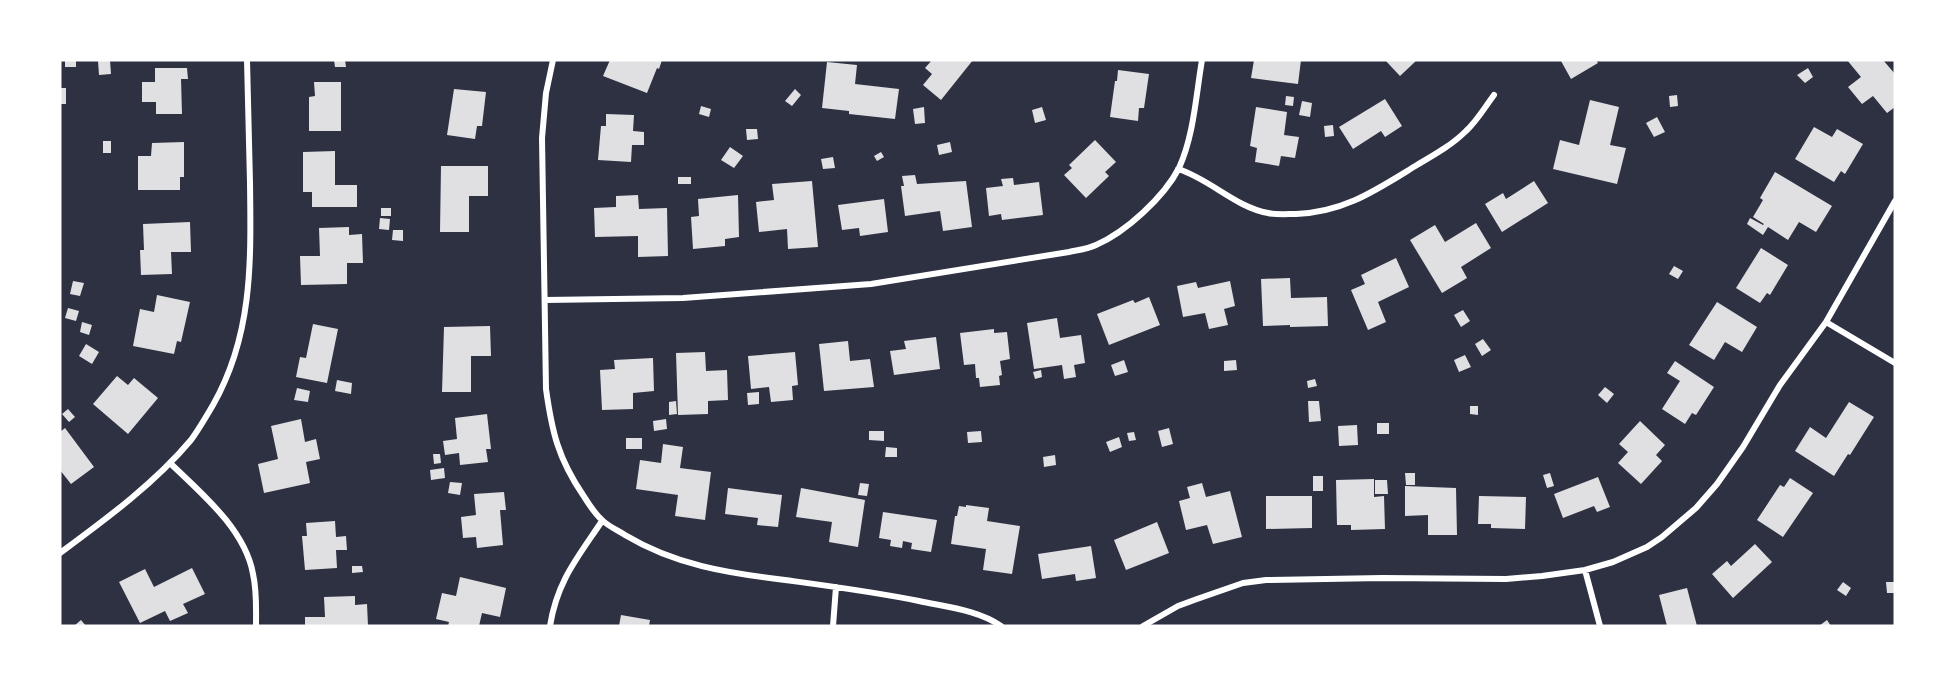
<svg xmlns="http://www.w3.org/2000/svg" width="1955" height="686" font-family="'Source Sans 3',sans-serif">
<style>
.building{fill:#e0e0e3}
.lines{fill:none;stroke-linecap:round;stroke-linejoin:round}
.minor{stroke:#fff;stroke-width:6}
</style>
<rect width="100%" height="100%" fill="#2d3142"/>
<path class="building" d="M65,60H76V67H65Z
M110,60L111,74L99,75L98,61Z
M334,60H345L346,67H335Z
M610,60H662L659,69L657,68L647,93L603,76Z
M932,60H973L941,100L923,85L932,74L925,68Z
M1254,60H1301L1298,84L1251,78Z
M1385,60H1417L1400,76Z
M1563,60H1596L1598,63L1571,79L1561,61Z
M1847,60H1883L1895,74V107L1887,113L1873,96L1862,104L1848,87L1861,77Z
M827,62L857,65L855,84L899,89L895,119L849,114V111L822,108Z
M155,68H187L188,79H181L182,114H156V102H142V82H155Z
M1808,68L1813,77L1805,83L1797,75Z
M1118,70L1149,74L1144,108H1139L1138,121L1110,117L1115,81H1117Z
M314,82H341V131H309V97L315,96Z
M60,88H66V104H60Z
M454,89L486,92L482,126H477L475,139L447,135Z
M795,89L801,95L792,106L785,101Z
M1677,95L1678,106L1670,107L1669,96Z
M1286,96L1294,97L1293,106L1285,105Z
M1385,99L1402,126L1385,137L1381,131L1353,149L1339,127Z
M1590,100L1619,107L1610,145L1626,148L1617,184L1553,169L1560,140L1579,145Z
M1302,101L1312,103L1310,117L1299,115Z
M701,106L711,109L709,117L699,114Z
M924,107L925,123L915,124L913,109Z
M1042,107L1046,120L1035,123L1032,110Z
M1256,107L1287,112L1284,135L1299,137L1295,158L1281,156L1279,166L1255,162L1257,148L1250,146Z
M606,114L634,115L633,131L644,132V145H632L631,162L598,160L601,126H606Z
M1657,117L1665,132L1654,137L1646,123Z
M1333,125L1334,136L1325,137L1324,126Z
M1814,127L1832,137L1837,129L1863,144L1845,174L1841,171L1834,182L1795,159Z
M746,129H757L758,139L747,140Z
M1095,140L1116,162L1105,172L1109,176L1086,198L1064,175L1072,168L1069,165Z
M103,141H111V153H103Z
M184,142V177H180V190H138V156H151L152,143Z
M950,142L952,152L939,155L937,145Z
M730,147L743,156L734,168L721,160Z
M335,151V185H357V207H312V192H303V152Z
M881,152L884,157L877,161L874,156Z
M833,157L835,168L823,169L821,159Z
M441,166H488V196H469V232H440Z
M1775,172L1832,206L1816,232L1799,222L1788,240L1768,227L1763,235L1747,224L1750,218L1763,225L1764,224L1753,217L1763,200L1760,198Z
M915,175L917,184L966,181L972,227L943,231L940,211L905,216L901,186H904L902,176Z
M678,177H691V184H678Z
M1013,178L1014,185L1039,182L1043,215L1002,220L1001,214L989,216L986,188L1003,186L1001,179Z
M812,181L818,247L788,249L787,229L759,232L756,202L774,200L772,184Z
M1534,181L1548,203L1502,232L1485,204L1503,193L1506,199Z
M638,195L639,209L667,208L668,256L638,257V236L595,237L594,208L616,207V196Z
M738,195L739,237L725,239V246L693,249L691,217L699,216L698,199Z
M884,199L888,232L860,236L859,228L842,230L838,205Z
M381,208H391V216H381Z
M380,218L390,219L389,230L379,229Z
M190,222L191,252H171L172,274L141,275L140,250H144L143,224Z
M1476,223L1491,248L1461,267L1467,278L1442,293L1410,240L1435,225L1445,242Z
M349,227V235L362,234L363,263H347V284L301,285L300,256H320L319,228Z
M393,230H403V241L392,240Z
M1761,248L1788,265L1770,295L1767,293L1760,303L1736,288Z
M1396,258L1409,287L1378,302L1386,322L1368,330L1351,290L1365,284L1361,275Z
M1674,266L1683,271L1678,279L1669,274Z
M1290,278L1291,298L1327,297L1328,326L1290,327V325L1263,326L1261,279Z
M73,281L84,283L80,296L70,294Z
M1230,281L1235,306L1224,309L1228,325L1209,329L1205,313L1183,317L1177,286L1196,282L1198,288Z
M157,295L190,302L181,342L177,341L174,354L133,346L140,309L154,312Z
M1149,297L1160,325L1109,345L1097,314L1133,300L1135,303Z
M1717,302L1757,327L1742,352L1725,342L1714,360L1689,345Z
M68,308L79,311L76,321L65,318Z
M1463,310L1470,321L1461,327L1454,315Z
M1057,318L1060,338L1081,335L1085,363L1074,365L1076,377L1064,379L1062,365L1034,369L1027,323Z
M82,322L92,325L89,335L80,332Z
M313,324L338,329L327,383L296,377L300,357L306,358Z
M490,326L491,356H471V392H442L444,327Z
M994,329V333L1007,332L1010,359L1000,361L1002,375L999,376L1000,385L980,387L979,378H976L975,364L964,365L960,333Z
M936,337L940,369L894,375L890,351L906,349L904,341Z
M1483,339L1491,350L1482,356L1475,344Z
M848,341L850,361L870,359L874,387L824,391L819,344Z
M86,344L99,352L92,364L79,356Z
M705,352L706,371L727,370L728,400L708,401V414L678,415L676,353Z
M795,352L798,385L792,386L793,400L771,402L769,387L751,389L748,356Z
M1465,355L1471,367L1459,372L1454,360Z
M653,358L654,391L633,393V409L602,410L600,370L615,369L614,360Z
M1124,360L1128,372L1115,376L1111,365Z
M1236,360L1237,370L1224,371V361Z
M1675,361L1714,387L1696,415L1692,413L1685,424L1662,409L1680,381L1667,373Z
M1041,370L1042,377L1035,379L1033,372Z
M117,376L128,385L134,378L158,398L128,434L93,404Z
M1315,379L1317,386L1308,388L1307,381Z
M337,380L352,383L351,394L335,391Z
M1605,387L1614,394L1607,403L1598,395Z
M297,388L310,391L308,402L294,400Z
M759,392V404L748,405L747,393Z
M676,401L677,414L669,415V402Z
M1308,401H1319L1321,421L1309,422Z
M1849,402L1874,417L1850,455L1848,454L1834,476L1795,451L1810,427L1826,438Z
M1470,406H1478V415L1470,414Z
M68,409L75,417L69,422L62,414Z
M487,414L491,449H486L488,462L460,465L459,453L445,455L443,441L457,439L455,418Z
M301,419L305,442L316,439L320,459L306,462L310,483L264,493L258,464L278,459L271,426Z
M666,419L667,429L654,431L653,421Z
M1640,421L1665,445L1656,455L1662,461L1641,484L1618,463L1628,452L1619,444Z
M1377,423H1389V434H1377Z
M1357,425L1358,445L1339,446L1338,426Z
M65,428L94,467L71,484L60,470V432Z
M1169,428L1173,444L1162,447L1158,431Z
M869,431H884V441L869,440Z
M981,431L982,442L968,443L967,432Z
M1134,432L1136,440L1129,441L1127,433Z
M1119,437L1122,447L1110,452L1106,442Z
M626,438H642V449H626Z
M663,444L683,447L680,468L711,472L705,520L675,516L678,495L636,489L640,460L661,463Z
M886,447L897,448V457H885Z
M433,454H440L441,463L434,464Z
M1055,455L1056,465L1044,467L1043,457Z
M444,468L445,478L431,480L430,470Z
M1405,473H1415V485H1406Z
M1550,473L1554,486L1547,488L1543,475Z
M1313,476H1323V491H1313Z
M1598,477L1610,507L1597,512L1594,506L1563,518L1554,494Z
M1790,478L1813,493L1783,537L1757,520L1780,485L1784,487Z
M1374,479V497L1384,496L1385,529L1351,530V525H1337L1336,480Z
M1375,480H1387L1388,494H1375Z
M450,482L462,483L460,495L448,493Z
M860,483L869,484L867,496L858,495Z
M1202,483L1206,497L1230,491L1242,537L1213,544L1207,525L1186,530L1179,501L1190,498L1187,487Z
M1405,486L1456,488L1457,535H1428V515L1405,516Z
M728,488L782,495L778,527L757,525L758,518L725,514Z
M801,488L865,500L858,547L829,542L832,522L796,517Z
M504,492L506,510H500L503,545L477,548L476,537L463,538L461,517L476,515L474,494Z
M1266,496H1312V528L1266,529Z
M1479,496L1526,497L1525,529L1491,528V524H1478Z
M966,505L989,508L987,521L1020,526L1012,574L983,570L986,549L951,544L955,516H957L959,506L966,507Z
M883,512L937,520L931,552L911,549L912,543L903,541L902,548L890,546L891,540L879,538Z
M335,521L336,537L346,536L347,550H336L337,568L305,570L302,536H307L306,523Z
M1157,522L1169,553L1126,570L1114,540Z
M1755,544L1772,562L1733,598L1712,574L1727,561L1731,566Z
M1091,546L1096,578L1076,581L1075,574L1042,579L1038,554Z
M352,566H362L363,572L352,573Z
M192,568L205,594L183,604L188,613L170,621L165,611L140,623L119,582L145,569L154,587Z
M460,577L506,588L500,617L482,613L479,626H448L449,622L436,619L442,593L456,596Z
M1843,582L1851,588L1846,596L1837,590Z
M1886,582H1895V593H1887Z
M1687,588L1697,626H1667L1659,595Z
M355,596V605L367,604L368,626H305V617H325L324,597Z
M621,615L650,620L649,626H619Z
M81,620L86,626H74Z
M1827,620L1831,626H1819Z"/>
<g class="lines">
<path class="minor" d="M553,60L546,93L542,138L546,389C552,432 558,458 583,495C588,503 594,513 602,520C608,526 617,530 625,535C675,565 727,573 785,580C829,586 875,592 919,601C946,607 978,610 1001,626
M1178,169C1210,179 1235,207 1268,213C1277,215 1287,214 1296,214C1345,212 1376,190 1417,165C1434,155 1452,145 1466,131C1477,121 1485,107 1494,95
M545,300L683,298L871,284L1069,252C1078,250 1088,249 1096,245C1126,232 1164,197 1179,168C1194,135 1196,95 1202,60
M1826,322L1895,363
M170,463C201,493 245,529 253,574C257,591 256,609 256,626
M60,553C106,519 154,484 191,440C199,429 206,417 213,405C253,335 251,261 250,183C249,142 248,101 247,60
M1585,570L1600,626
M550,626C557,581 578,557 602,521
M833,626L836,587
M1143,626L1178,606L1197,599L1243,583L1266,580L1382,578L1506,579L1542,576L1585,570L1613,562L1647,547L1662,537L1696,508L1717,484L1743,447L1780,385L1826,322L1895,201"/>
</g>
<rect width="1955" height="686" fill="none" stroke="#ffffff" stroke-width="123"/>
</svg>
